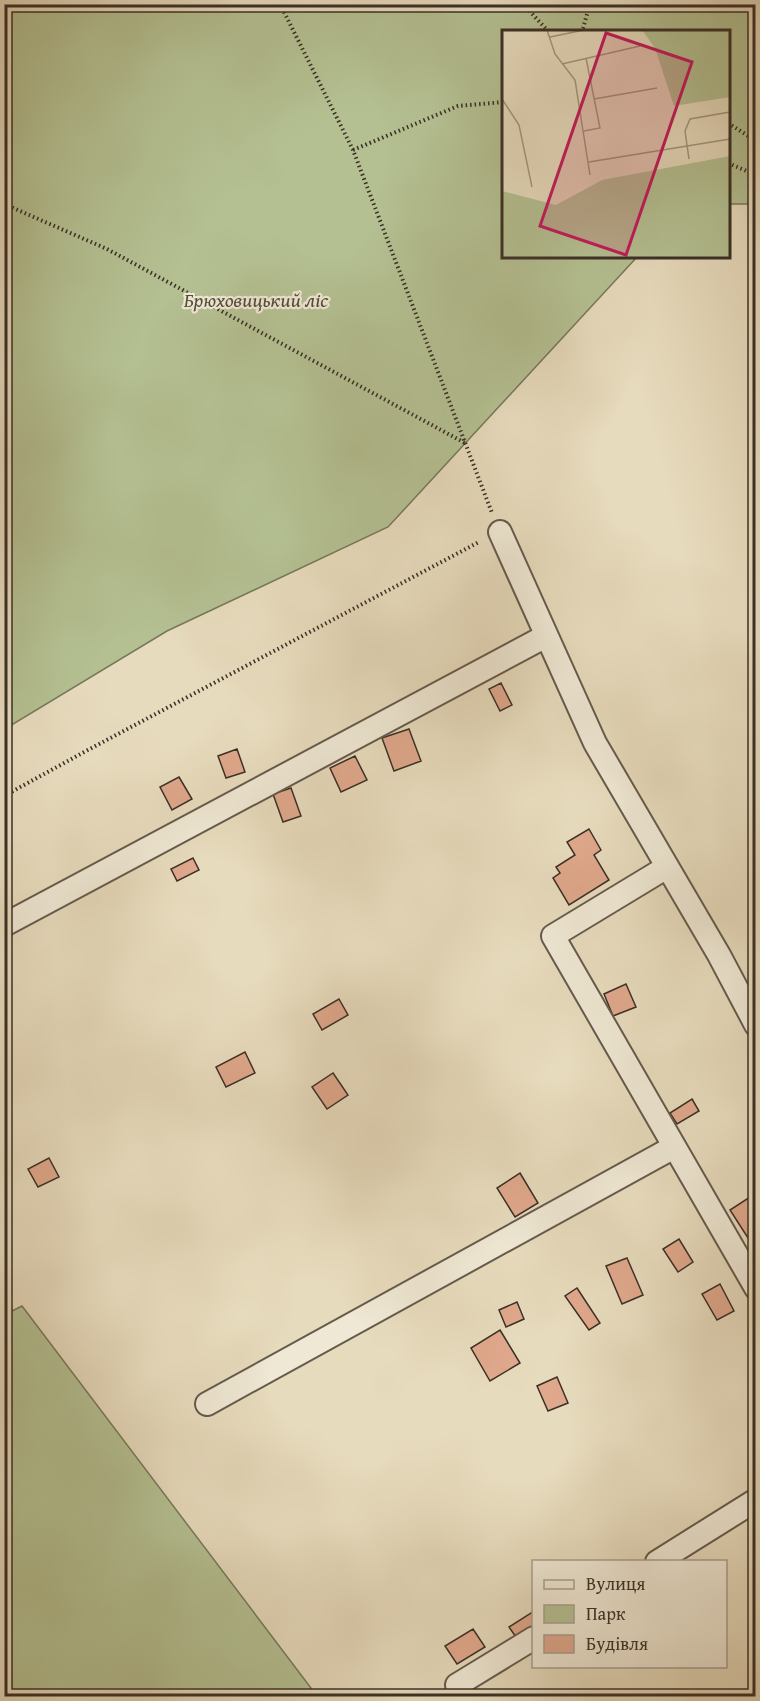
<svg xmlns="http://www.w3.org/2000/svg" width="760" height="1701" font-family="'Gentium Book Plus',serif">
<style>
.green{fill:#b4c092;stroke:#77785c;stroke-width:1.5}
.building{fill:#e0a88c;stroke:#3a3027;stroke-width:1.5}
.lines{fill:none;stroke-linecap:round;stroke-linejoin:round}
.street-casing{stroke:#655b4c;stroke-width:26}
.path{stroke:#3a3027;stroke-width:4;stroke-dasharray:1.5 3;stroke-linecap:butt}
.street{stroke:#efe8d4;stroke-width:22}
.labels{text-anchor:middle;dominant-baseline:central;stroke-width:4.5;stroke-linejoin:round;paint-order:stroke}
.park-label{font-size:20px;font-style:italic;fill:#524d3c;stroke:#efe8d4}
.inset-road{fill:none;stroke:#a29781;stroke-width:1.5}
.view{fill:#c2185b;fill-opacity:0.15;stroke:#c2185b;stroke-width:3}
.inset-edge{fill:none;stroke:#3a3027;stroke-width:3}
</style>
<rect width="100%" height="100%" fill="#e7dbbd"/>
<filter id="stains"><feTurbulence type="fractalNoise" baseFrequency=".00333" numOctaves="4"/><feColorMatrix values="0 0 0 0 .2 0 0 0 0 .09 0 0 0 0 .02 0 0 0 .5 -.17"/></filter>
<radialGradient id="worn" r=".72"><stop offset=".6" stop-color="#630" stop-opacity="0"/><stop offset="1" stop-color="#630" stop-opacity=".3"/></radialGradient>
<path class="green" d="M5,4L755,5V204H729L728,32H504V256L637,257L388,527L167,631L5,729Z
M22,1306L317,1696H5L4,1315Z"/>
<path class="building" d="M501,683L512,705L500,711L489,689Z
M409,729L421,761L394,771L382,738Z
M237,749L245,772L226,778L218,756Z
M355,756L367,780L341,792L330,768Z
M179,777L192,799L172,810L160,787Z
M291,788L301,816L283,822L273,794Z
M589,829L601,850L594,855L609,880L569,905L553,878L560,873L556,867L575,855L567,842Z
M193,858L199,870L177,881L171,869Z
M626,984L636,1007L613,1016L604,994Z
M339,999L348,1015L322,1030L313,1014Z
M245,1052L255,1073L226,1087L216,1067Z
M333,1073L348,1095L327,1109L312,1087Z
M692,1099L699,1111L677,1124L670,1113Z
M49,1158L59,1177L38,1187L28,1169Z
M520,1173L538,1203L515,1217L497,1188Z
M750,1197L756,1205V1233L748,1238L730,1210Z
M679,1239L693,1262L678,1272L663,1249Z
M627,1258L643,1295L622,1304L606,1266Z
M720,1284L734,1311L717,1320L702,1294Z
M577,1288L600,1323L589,1330L565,1296Z
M517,1302L524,1319L506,1327L499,1310Z
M500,1330L520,1363L490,1381L471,1348Z
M557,1377L568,1403L548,1411L537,1386Z
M534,1611V1626L516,1637L509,1627Z
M473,1629L485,1647L457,1664L445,1646Z"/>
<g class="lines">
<defs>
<path id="street" d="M500,532L595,743L719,955L756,1025
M667,867L553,936L756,1288
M4,925L546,636
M207,1404L674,1147
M657,1562L756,1500
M457,1685L534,1638"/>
</defs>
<use href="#street" class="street-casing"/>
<path class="path" d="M280,4L353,150L492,513
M523,4L549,32
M580,32L583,28L590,4
M728,123L756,141
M353,150L458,106L504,102
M728,163L756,175
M4,204L107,249L465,443
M4,796L86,751L479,542"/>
<use href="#street" class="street"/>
</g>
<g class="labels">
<g class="park-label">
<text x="256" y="299">Брюховицький ліс</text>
</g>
</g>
<g transform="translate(502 30)">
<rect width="228" height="228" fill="#e7dbbd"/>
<path d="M140,0H228V67L172,76L153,18ZM228,126V228H0V161L54,175L100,150Z" fill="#b4c092"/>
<path class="inset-road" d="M45,0L53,24L73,50L88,145M48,7L82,0M60,34L138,16M0,69L17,95L30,157M92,69L155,58M82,101L98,98L84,28M187,129L183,101L188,89L228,82M87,132L228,109"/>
<path class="view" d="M104,3L190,32L124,225L38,196Z"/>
<rect width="228" height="228" class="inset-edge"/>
</g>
<rect width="760" height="1701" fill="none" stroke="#e7dbbd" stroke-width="24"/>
<rect x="6" y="6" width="748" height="1689" fill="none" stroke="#3a3027" stroke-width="3"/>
<rect x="12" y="12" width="736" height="1677" fill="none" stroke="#3a3027" stroke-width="1.5"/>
<rect x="532" y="1560" width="195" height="108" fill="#efe8d4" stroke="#a79e8f" stroke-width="1.5"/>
<rect x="544" y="1580" width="30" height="9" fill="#efe8d4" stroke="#a79e8f" stroke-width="1.5"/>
<text x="586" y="1590" font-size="18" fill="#3a3027">Вулиця</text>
<rect x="544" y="1605" width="30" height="18" fill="#b4c092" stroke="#a79e8f" stroke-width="1.5"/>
<text x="586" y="1620" font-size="18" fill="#3a3027">Парк</text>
<rect x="544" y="1635" width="30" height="18" fill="#e0a88c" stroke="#a79e8f" stroke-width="1.5"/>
<text x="586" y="1650" font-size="18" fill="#3a3027">Будівля</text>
<rect width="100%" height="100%" filter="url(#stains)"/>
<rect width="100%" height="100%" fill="url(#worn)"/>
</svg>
